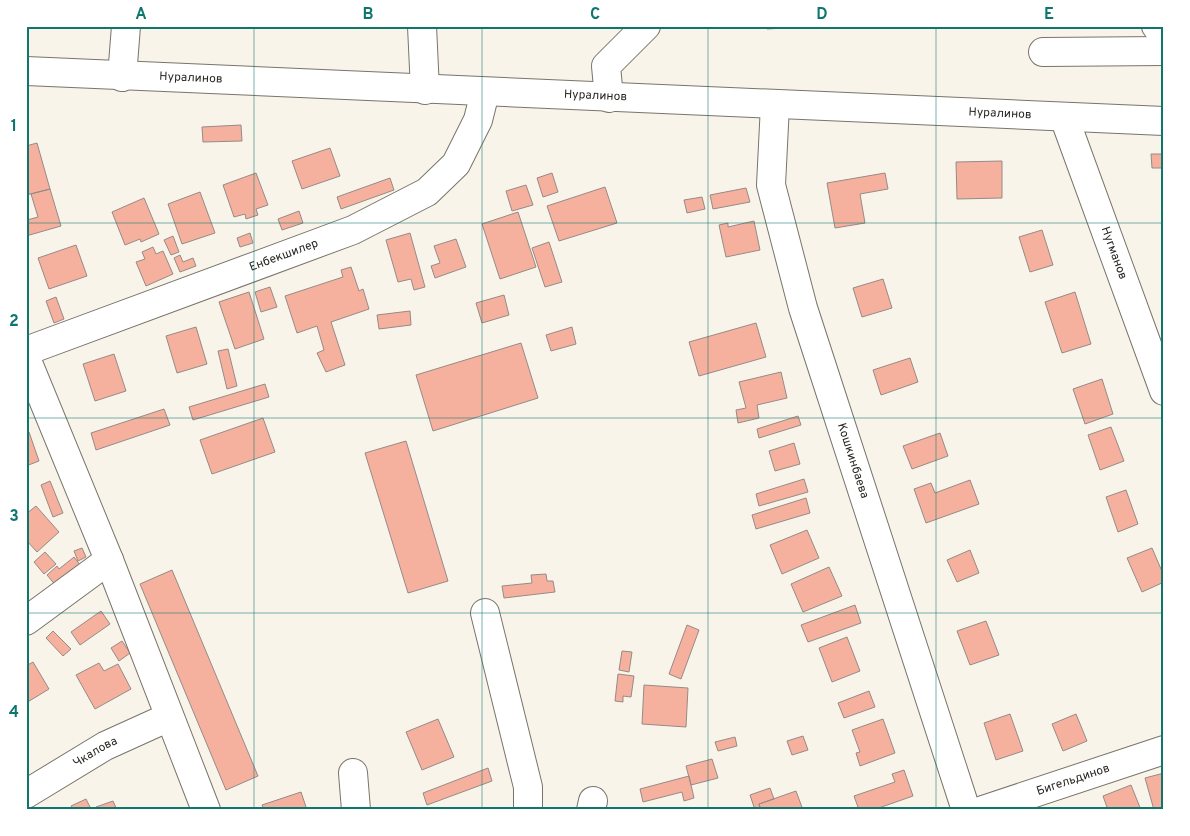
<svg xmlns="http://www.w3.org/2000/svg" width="1190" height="836" font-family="Overpass,sans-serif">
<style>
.building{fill:#f5b19e;stroke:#968a87}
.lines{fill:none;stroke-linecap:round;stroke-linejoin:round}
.minor-casing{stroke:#79746b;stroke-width:30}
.major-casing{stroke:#79746b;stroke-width:30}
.minor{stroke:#fff;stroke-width:28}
.major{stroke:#fff;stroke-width:28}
.grid{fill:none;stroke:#0f766e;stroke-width:1;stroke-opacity:0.55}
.labels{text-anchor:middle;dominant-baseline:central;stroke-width:4;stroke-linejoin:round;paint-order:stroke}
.street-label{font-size:12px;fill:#292723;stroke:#fff}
.neatline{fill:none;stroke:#0f766e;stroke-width:2}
.grid-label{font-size:16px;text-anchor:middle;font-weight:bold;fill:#0f766e}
</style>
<rect width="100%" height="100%" fill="#f9f4ea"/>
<path class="building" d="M766,26H803V27L767,29Z
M241,125L242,141L203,142L202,127Z
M37,143L50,189L26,195V146Z
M330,148L340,176L302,189L292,161Z
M1151,154H1164V168H1152Z
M1002,161V198L957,199L956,162Z
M256,173L268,205L256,209L258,215L246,219L245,214L234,217L223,185Z
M552,173L558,192L543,197L537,178Z
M885,173L888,189L860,194L865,223L835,228L827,183Z
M390,178L394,190L341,209L337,197Z
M526,185L533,205L512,211L506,191Z
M605,187L617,223L559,241L547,206Z
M746,188L750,202L713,209L710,195Z
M50,189L61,226L26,236L27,220L38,217L31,194Z
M200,192L215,233L182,244L168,204Z
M702,197L705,209L687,213L684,200Z
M144,198L159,234L141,242L140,239L125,245L112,212Z
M299,211L303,223L282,230L278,219Z
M518,212L536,267L500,279L482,224Z
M754,221L760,250L726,257L719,225L728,223V227Z
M1042,230L1053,265L1030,272L1019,237Z
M250,233L253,243L240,247L237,238Z
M410,233L425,287L414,290L411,279L398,282L386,240Z
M173,236L179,252L171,255L164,240Z
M456,239L466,267L435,278L431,266L440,263L434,246Z
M549,242L562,282L545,287L532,248Z
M76,245L87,276L49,289L38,258Z
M153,247L156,254L163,251L173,274L146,286L136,262L145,259L142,252Z
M180,255L183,262L193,258L196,266L180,272L174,258Z
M351,267L359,291L363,289L369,309L331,322L345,365L326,372L317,353L324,350L317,326L297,333L285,296L343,277L341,270Z
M883,279L892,308L862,317L853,288Z
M270,287L277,307L261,312L255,292Z
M249,292L264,339L235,349L219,302Z
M1075,292L1091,344L1062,353L1045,302Z
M504,295L509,315L482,323L476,303Z
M56,297L64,319L54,323L46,301Z
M410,311L411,325L379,329L377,315Z
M756,323L766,357L699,376L689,342Z
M196,327L207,364L177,373L166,336Z
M572,327L576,344L551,351L546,335Z
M521,343L538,398L433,431L416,375Z
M228,349L237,386L227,389L218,351Z
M114,354L126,391L95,401L83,364Z
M910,358L918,382L881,395L873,370Z
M781,372L787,398L757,405L759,418L738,423L736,410L746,408L739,382Z
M1102,379L1113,414L1085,424L1073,389Z
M265,384L269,397L193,420L189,407Z
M164,409L170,425L96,450L91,433Z
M798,416L801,425L759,438L757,429Z
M263,418L275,452L212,474L200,440Z
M1111,427L1124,461L1100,470L1088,435Z
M29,432L39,461L26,466V433Z
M940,433L948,456L912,469L903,446Z
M406,441L448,581L408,593L365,453Z
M794,443L800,464L775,471L769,451Z
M804,479L808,492L759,506L756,494Z
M970,480L979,504L926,523L914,489L931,483L935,493Z
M50,481L63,513L53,517L41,485Z
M1126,490L1138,524L1118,532L1106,497Z
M806,498L810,513L756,529L752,515Z
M36,506L59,532L37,552L26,540V514Z
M807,530L819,558L782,574L770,545Z
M82,548L86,557L78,561L74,551Z
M1152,548L1164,576V582L1142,592L1127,558Z
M970,550L979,573L957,582L947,560Z
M45,552L56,564L44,574L34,562Z
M74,557L81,566L57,587L47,575L57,566L59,569Z
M829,567L842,596L803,612L791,584Z
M172,570L258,776L226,790L140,584Z
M546,574L547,581H553L555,592L504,598L502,586L532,583L531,575Z
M855,605L861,623L808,642L801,625Z
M101,611L110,624L80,645L71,632Z
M986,621L999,655L970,665L957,631Z
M687,625L699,630L681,679L669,674Z
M53,631L71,649L63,656L46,638Z
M847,637L860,671L832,682L819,648Z
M122,641L130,653L119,661L111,648Z
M622,651L632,652L629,672L619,670Z
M33,662L49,689L26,703V666Z
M99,663L104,671L118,664L131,689L95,709L76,675Z
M618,674L634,676L631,697L623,696V702L615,701Z
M644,685L688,688L686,727L642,724Z
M869,691L875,707L844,718L838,703Z
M1010,714L1023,751L996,760L984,723Z
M1076,714L1087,741L1063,751L1052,724Z
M438,719L454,757L422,770L406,732Z
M883,719L895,753L860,766L856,753L860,752L852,730Z
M803,736L808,750L792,755L787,741Z
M735,737L737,746L718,751L715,742Z
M712,759L718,778L691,785L686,766Z
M488,768L492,781L427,805L423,793Z
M904,770L913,796L873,810H859L854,796L895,782L892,774Z
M1164,773V810H1154L1145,778Z
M689,776L694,798L684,801L682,792L643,802L640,789Z
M1131,785L1141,810H1108L1103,796Z
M770,788L774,799L759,804L760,808L755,810L750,795Z
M796,791L803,810H761L759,804Z
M301,792L307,810H264L262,805Z
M86,799L91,809L73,810L71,806Z
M113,801L117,810H96V807Z"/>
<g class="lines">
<defs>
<g id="minor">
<path d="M422,26L425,90"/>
<path d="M1156,26L1164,37"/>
<path d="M1043,52L1164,51"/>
<path d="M122,77L126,26"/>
<path d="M609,98L606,66L646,26"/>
<path id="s1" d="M1064,117L1164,391"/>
<path id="s2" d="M26,351L353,230L427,192L456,164L478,120L485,92"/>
<path d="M26,358L109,560L206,810"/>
<path d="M485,613L528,787V810"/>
<path d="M26,621L109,560"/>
<path d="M353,773L356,810"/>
<path id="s3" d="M26,794L105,746L169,717"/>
<path d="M591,810L593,801"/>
<path id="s4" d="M983,810L1164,750"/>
</g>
<g id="major">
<path id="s5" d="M26,71L1164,121"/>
<path id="s6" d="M775,105L771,185L803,308L966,810"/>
</g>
</defs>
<use href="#minor" class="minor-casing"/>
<use href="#major" class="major-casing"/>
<use href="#minor" class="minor"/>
<use href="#major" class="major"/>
</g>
<path class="grid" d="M254,26V810M482,26V810M708,26V810M936,26V810M26,223H1164M26,418H1164M26,613H1164"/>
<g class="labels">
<g class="street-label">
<text stroke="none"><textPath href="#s5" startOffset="165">Нуралинов</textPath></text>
<text stroke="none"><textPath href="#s5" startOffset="570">Нуралинов</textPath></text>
<text stroke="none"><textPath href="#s5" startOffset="975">Нуралинов</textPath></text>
<text stroke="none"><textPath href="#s1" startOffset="145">Нугманов</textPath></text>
<text stroke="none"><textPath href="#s2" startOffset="275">Енбекшилер</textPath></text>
<text stroke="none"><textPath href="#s6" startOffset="368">Кошкинбаева</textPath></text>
<text stroke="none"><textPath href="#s3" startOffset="81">Чкалова</textPath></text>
<text stroke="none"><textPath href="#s4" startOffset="95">Бигельдинов</textPath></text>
</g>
</g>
<rect width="1190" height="836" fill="none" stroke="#ffffff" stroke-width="55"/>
<rect x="28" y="28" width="1134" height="780" class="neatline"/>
<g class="grid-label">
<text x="141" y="19">A</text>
<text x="368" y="19">B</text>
<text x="595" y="19">C</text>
<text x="822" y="19">D</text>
<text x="1049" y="19">E</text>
<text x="14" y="131">1</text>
<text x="14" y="326">2</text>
<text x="14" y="521">3</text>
<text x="14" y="717">4</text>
</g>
</svg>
